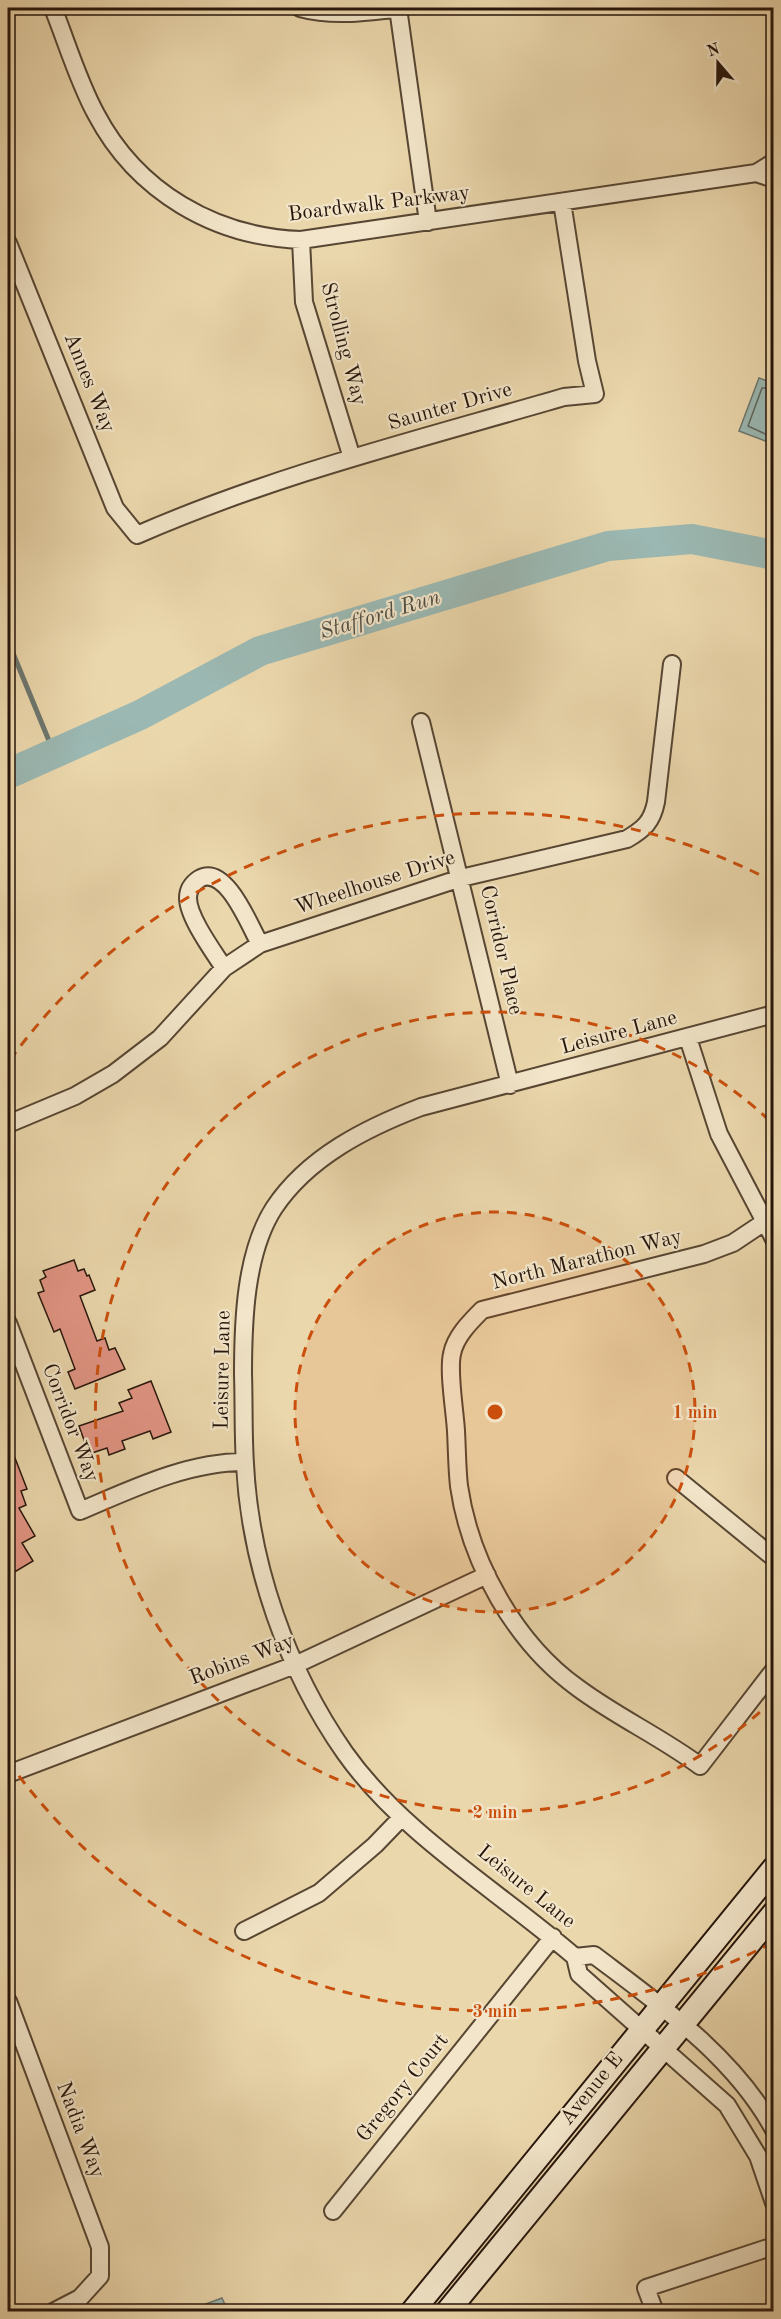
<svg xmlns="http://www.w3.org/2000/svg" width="781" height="2319" font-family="'Old Standard TT',serif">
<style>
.water{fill:#9bb8b2;stroke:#6c776f;stroke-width:1.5}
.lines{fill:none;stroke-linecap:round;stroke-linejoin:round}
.shore{stroke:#60665e;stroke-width:1.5}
.stream{stroke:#6c776f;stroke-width:5}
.river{stroke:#9bb8b2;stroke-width:30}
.building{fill:#e39585;stroke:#26150b;stroke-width:1.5}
.street-casing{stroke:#574633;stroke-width:20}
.secondary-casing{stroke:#26150b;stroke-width:26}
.street{stroke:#f2e5c9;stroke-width:16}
.secondary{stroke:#f2e5c9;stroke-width:22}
.ring{fill:none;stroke:#cb4f0c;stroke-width:3;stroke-dasharray:10 8}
.labels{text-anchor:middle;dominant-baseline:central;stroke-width:4.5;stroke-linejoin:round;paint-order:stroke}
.street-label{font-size:21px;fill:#26150b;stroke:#f2e5c9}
.water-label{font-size:22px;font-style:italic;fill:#4f4e45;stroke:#f2e5c9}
.centre{fill:#cb4f0c;stroke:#f2e5c9;stroke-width:3}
.ring-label{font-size:18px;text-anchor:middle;font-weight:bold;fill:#cb4f0c;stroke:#f2e5c9;stroke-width:4.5;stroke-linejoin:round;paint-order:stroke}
</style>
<rect width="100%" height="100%" fill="#ebd7ac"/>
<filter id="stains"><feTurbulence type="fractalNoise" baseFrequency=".00333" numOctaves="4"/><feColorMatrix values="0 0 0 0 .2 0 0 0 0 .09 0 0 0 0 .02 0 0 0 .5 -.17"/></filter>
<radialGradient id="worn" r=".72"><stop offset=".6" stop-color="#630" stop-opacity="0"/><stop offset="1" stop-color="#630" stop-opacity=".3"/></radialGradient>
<path class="water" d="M759,378L773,383V444L739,431Z
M222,2298L228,2311H187Z"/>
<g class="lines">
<path class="shore" d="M774,388H762L748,426L774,438"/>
<path class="stream" d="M8,641L54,753"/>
<path class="river" d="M8,774L140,715L260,651L608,546L692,539L774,555"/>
</g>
<path class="building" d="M74,1260L78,1271L84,1269L87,1276L89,1275L95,1290L80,1296L97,1341L105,1338L109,1350L115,1348L125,1369L75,1389L68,1372L75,1369L60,1329L54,1332L38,1293L44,1291L40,1280L46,1277L43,1271Z
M151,1381L171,1432L153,1439L150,1431L122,1441L125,1449L109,1455L107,1448L89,1454L79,1426L123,1411L119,1403L132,1398L128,1390Z
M8,1440L27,1489L21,1491L26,1505L19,1508L35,1536L22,1543L33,1561L8,1576Z"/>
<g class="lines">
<defs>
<path id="street" d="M53,8C67,43 78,81 96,114C137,192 215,237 301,240L756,173L774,162
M300,8C333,17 367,12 400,8
M398,8L428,222
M756,173L774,179
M301,240L304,302L352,458
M8,243L115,508L137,535C274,475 420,439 564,397L595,394L587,361L562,202
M421,722L510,1085
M224,968C213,951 188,917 188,898C188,889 193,883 199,879C226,863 250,927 260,944
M774,1014L421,1107C366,1128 308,1157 274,1208C245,1253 243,1322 243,1374C244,1404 243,1434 245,1464C250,1565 287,1670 345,1753C403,1835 499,1891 575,1957L579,1974L727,2105L758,2156L774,2203
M688,1038L719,1134L774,1239
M8,1124L75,1096L113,1074L160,1038L224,968L260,944L461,878L627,839C644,829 652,822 656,802L672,664
M763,1223L733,1243L704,1254L482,1310C470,1322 455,1337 452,1354C448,1372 455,1412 456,1431C457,1449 457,1468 459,1486C470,1562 515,1643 578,1688C617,1717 661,1737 700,1766L774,1670
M8,1323L80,1511C132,1489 187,1462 244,1462
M676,1478L774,1558
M8,1774L295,1665L487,1575
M244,1931L319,1893L375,1845L402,1817
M575,1957L594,1955C660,2005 734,2056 774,2130
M8,2001L100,2247V2276L80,2298L53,2312
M333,2211L553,1937
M655,2312L646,2288L774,2246"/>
<path id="secondary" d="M412,2312L774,1868
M447,2312L774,1913"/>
</defs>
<use href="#street" class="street-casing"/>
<use href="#secondary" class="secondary-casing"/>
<use href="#street" class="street"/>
<use href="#secondary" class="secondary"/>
</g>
<circle cx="495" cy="1412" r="200" fill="#cb4f0c" fill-opacity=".12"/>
<g class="ring">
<circle cx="495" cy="1412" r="200"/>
<path d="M773 1700A400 400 0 1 1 773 1124"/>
<path d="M772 1943A599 599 0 0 1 10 1764M10 1060A599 599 0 0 1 772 881"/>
</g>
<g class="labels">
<g class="street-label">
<text transform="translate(379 204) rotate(-7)">Boardwalk Parkway</text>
<text transform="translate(343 344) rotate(75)">Strolling Way</text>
<text transform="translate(89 383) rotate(68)">Annes Way</text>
<text transform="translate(450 407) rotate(-16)">Saunter Drive</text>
<text transform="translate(375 883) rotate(-18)">Wheelhouse Drive</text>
<text transform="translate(501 950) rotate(77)">Corridor Place</text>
<text transform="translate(619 1033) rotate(-15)">Leisure Lane</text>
<text transform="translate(587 1260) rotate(-14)">North Marathon Way</text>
<text transform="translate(223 1370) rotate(-89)">Leisure Lane</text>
<text transform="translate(70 1423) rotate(69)">Corridor Way</text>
<text transform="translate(242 1660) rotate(-21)">Robins Way</text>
<text transform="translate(526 1887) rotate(39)">Leisure Lane</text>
<text transform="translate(403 2088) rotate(-51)">Gregory Court</text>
<text transform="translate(592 2089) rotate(-51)">Avenue E</text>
<text transform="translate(80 2130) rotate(69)">Nadia Way</text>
</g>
<g class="water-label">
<text transform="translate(380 615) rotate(-17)">Stafford Run</text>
</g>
</g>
<circle cx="495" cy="1412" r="9" class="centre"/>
<g class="ring-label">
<text x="695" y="1418">1 min</text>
<text x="495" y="1818">2 min</text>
<text x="495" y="2017">3 min</text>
</g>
<rect width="781" height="2319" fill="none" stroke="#ebd7ac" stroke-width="30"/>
<rect x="9" y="9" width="763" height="2301" fill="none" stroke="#26150b" stroke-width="3"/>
<rect x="15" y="15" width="751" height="2289" fill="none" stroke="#26150b" stroke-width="1.5"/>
<g transform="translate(718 63) rotate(340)" stroke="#f2e5c9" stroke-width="4.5" paint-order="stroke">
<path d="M0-4.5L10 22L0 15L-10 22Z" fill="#26150b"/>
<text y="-9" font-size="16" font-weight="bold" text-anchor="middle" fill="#26150b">N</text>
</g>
<rect width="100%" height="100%" filter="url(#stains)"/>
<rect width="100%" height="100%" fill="url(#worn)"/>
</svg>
